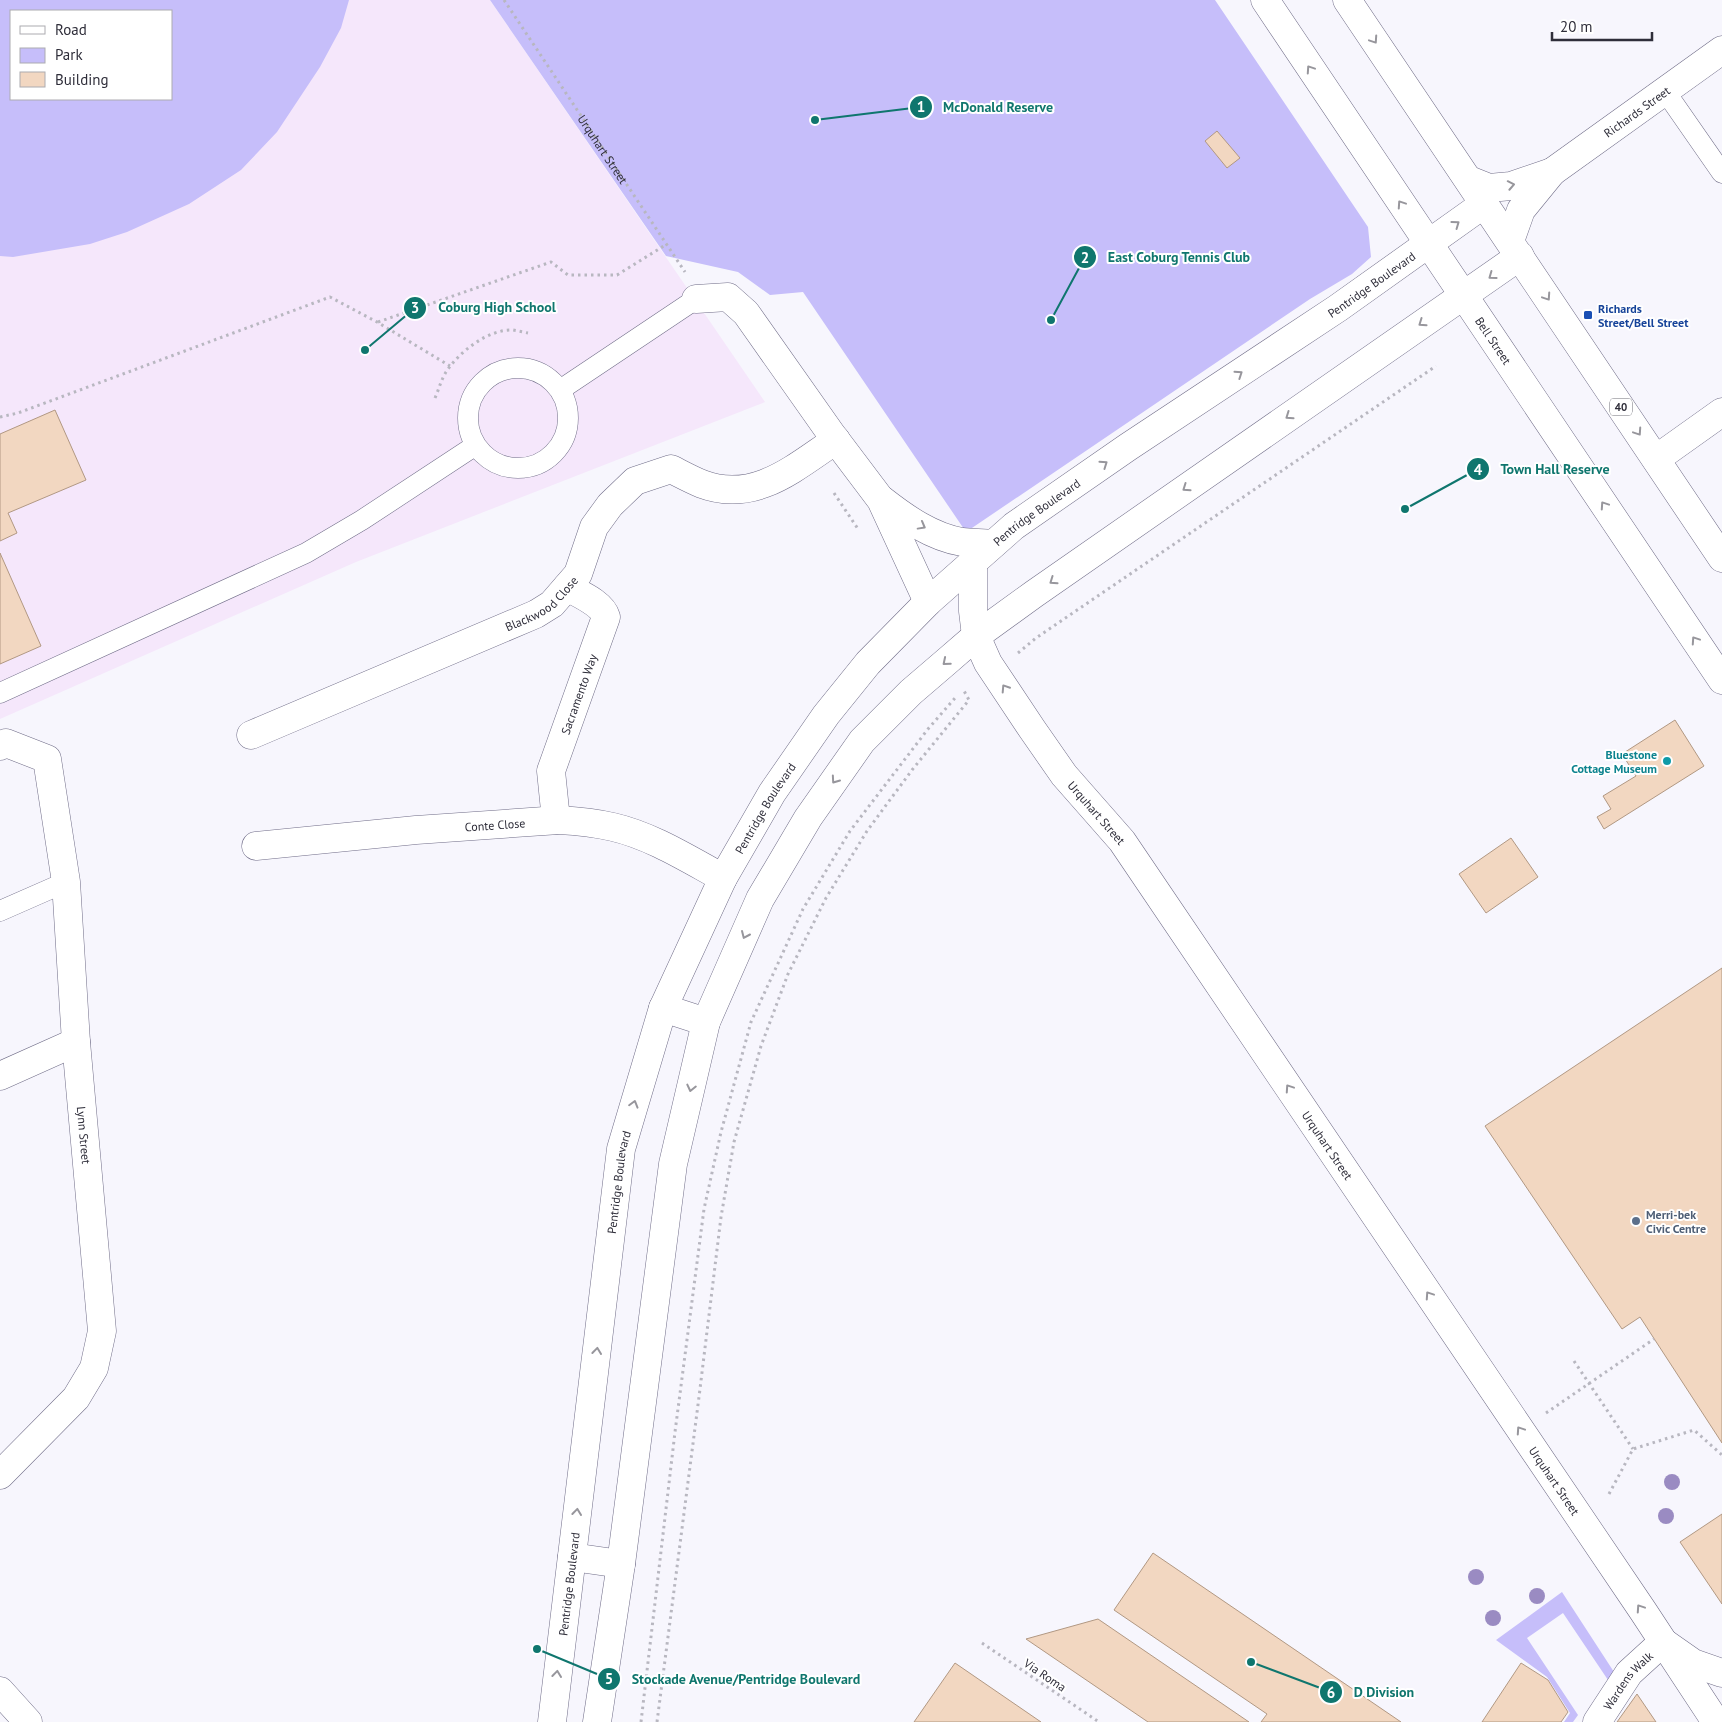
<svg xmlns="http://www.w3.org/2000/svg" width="1722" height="1722" font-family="'PT Sans',sans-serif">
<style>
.education{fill:#f5e7fb;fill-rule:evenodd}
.green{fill:#c6befa;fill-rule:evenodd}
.building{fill:#f2d7c1;stroke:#b19883}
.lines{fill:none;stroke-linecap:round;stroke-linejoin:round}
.lane-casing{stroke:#706d88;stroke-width:21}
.street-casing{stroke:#706d88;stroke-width:29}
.secondary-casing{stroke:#706d88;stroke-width:29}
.highway-casing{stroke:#706d88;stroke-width:29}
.path{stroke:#b8b7c0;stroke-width:3;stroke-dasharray:2.5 4;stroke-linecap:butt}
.lane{stroke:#fff;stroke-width:20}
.street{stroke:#fff;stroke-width:28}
.secondary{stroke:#fff;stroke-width:28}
.highway{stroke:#fff;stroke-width:28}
.tree{fill:#9a8bc2}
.oneway{stroke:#97969c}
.transit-dot{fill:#1a4fb4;stroke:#fff;stroke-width:2}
.culture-dot{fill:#0f9aa8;stroke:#fff;stroke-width:2}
.service-dot{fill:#5c6f8a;stroke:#fff;stroke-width:2}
.labels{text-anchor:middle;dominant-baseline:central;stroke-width:4;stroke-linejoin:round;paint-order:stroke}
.shield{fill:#fff;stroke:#6d6d75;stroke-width:1}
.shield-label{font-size:11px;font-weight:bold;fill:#2f2e3a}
.street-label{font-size:12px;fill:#2f2e3a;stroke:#fff}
.transit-label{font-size:12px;font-weight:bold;fill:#164399;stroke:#fff;text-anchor:start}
.culture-label{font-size:12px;font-weight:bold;fill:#0d838f;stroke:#fff;text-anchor:end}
.service-label{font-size:12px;font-weight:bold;fill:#4e5e75;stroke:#fff;text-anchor:start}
.leader{fill:none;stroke:#0f766e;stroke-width:2}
.callout-dot{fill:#0f766e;stroke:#fff;stroke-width:2}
.mark-label{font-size:15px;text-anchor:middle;font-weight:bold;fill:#fff}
.callout-label{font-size:14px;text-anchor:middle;font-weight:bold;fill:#0f766e;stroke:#fff;stroke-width:4;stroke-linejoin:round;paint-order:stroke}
</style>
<rect width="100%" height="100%" fill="#f7f6fd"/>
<path class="education" d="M0,0H490L765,402L356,562L0,719ZM11,11H171V99H11Z"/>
<path class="green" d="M0,0H349L341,28L320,67L277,132L241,170L189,204L127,232L90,244L13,257L0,256ZM11,11H171V99H11Z
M490,0H1215L1368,227L1371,257L1352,274L1310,299L966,532L803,292L770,295L738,272L666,256Z
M1562,1592L1614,1672L1608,1680L1563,1613L1527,1638L1578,1715L1573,1722H1564L1570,1713L1547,1677L1496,1640Z"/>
<path class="building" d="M1217,131L1240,158L1227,168L1205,141Z
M55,410L86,480L8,513L17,533L0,541V434Z
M0,553L41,646L0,664Z
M1675,720L1704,766L1604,829L1597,817L1611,809L1603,796L1636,776L1622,754Z
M1511,838L1538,877L1486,913L1459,874Z
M1722,968V1443L1640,1317L1622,1329L1485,1126Z
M1722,1514V1604L1680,1542Z
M1153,1553L1401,1722H1261L1267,1714L1114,1610Z
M1098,1619L1249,1722H1148L1026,1639Z
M955,1663L1041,1722H914Z
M1521,1663L1548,1680L1568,1712L1561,1722H1482Z
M1637,1694L1656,1722H1617Z"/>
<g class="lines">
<defs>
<path id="lane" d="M1665,91L1722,173
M468 418a50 50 0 1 1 100 0a50 50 0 1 1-100 0Z
M560,390L696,299
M0,693L306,553L362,520L476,445
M0,911L66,882"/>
<g id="street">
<path id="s2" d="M1469,180L1489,188L1511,186L1552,172L1722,50"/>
<path d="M1510,241L1521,210L1552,172"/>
<path d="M696,299L728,297L746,313L832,435L881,500L928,602"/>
<path d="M1656,459L1722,412"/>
<path d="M882,500C905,518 932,537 962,542C972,543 982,543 993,544"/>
<path id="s3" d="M973,561V611L976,636L988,663L1032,729L1064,775L1122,841L1643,1611L1716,1722"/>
<path id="s4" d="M251,735L536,614L552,604L578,574L594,527L610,505L635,481L671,469C681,474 692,480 702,484C755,504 795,467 836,440"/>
<path id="s5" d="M0,746L6,743L47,759L66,882L76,1042L102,1331L94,1368L76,1398L0,1475"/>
<path id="s6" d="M556,820L551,771L606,617C602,603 579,594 567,587"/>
<path id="s7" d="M256,846L416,830L559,820C577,821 596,823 613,827C652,836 688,859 723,878"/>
<path d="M0,1076L76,1042"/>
<path d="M0,1691L28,1722"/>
<path id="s8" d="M1597,1722L1629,1673L1663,1642L1693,1663L1722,1673"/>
</g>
<g id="secondary">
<path d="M663,1008L706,1022"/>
<path d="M572,1557L621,1564"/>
<path id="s9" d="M552,1722L621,1149L663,1008L723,878L772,793L826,715L868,663L928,602L1014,526L1128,447L1338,308L1484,204"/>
<path d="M597,1722L621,1564L673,1164L706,1022L760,899L808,818L862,741L911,692L946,662L976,636L1034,594L1520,256"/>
</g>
<g id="highway">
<path id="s10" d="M1265,0L1722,680"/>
<path d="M1347,0L1722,558"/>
</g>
</defs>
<use href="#lane" class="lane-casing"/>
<use href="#street" class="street-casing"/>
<use href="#secondary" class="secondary-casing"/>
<use href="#highway" class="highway-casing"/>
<g class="path">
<path id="s1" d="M504,0L685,272"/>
<path d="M378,322L551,262L568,275H617L667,244"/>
<path d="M435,398C439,389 441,380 446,372C459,352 488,329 513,330C518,331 523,332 528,333"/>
<path d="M0,417L18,413L330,297L377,322L450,366"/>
<path d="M834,493L858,529"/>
<path d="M1018,653L1036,638L1436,366"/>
<path d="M1574,1361L1633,1449"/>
<path d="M1546,1413L1654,1339"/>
<path d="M1609,1494L1633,1449L1694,1430L1722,1455"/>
<path d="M982,1643L1099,1722"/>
<path d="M641,1722L675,1432L704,1209L721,1132L751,1022L803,909L850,831L928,729L955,698"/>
<path d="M657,1722L699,1397L721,1217L734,1142L761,1046L788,974L826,898L867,831L912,770L969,700L963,689"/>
</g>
<use href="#lane" class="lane"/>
<use href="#street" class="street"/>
<use href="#secondary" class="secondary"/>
<use href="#highway" class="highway"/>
</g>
<g class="tree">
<circle cx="1672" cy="1482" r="8"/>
<circle cx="1666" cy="1516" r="8"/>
<circle cx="1476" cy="1577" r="8"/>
<circle cx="1537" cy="1596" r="8"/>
<circle cx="1493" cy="1618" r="8"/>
</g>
<defs><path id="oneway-chevron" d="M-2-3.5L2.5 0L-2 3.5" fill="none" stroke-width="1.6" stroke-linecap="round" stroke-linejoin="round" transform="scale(1.25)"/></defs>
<g class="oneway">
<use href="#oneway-chevron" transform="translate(1374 40) rotate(56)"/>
<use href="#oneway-chevron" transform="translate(1310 69) rotate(-124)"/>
<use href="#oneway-chevron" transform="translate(1511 185) rotate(-11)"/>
<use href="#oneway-chevron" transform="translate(1401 204) rotate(-124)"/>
<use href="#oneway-chevron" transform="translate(1456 224) rotate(-36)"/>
<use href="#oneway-chevron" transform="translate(1492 276) rotate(144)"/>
<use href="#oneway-chevron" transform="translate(1547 297) rotate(56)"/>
<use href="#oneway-chevron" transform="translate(1422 323) rotate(145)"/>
<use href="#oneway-chevron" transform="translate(1239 374) rotate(-34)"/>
<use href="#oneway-chevron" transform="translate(1289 416) rotate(145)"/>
<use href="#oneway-chevron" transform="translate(1638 432) rotate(56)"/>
<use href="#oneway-chevron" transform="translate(1104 464) rotate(-35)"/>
<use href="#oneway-chevron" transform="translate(1186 488) rotate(145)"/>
<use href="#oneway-chevron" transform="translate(1604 505) rotate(-124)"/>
<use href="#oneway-chevron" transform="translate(922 526) rotate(29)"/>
<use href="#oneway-chevron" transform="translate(1053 581) rotate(145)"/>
<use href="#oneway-chevron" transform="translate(1695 640) rotate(-124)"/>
<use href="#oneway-chevron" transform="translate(946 662) rotate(140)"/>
<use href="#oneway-chevron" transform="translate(1005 688) rotate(-123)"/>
<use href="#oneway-chevron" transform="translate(835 780) rotate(125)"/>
<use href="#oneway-chevron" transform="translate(745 935) rotate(114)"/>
<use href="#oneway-chevron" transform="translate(691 1088) rotate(103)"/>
<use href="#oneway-chevron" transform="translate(1289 1088) rotate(-124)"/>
<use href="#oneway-chevron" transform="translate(634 1104) rotate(-74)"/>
<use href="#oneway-chevron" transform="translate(1429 1295) rotate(-124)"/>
<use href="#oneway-chevron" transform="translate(597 1351) rotate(-83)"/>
<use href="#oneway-chevron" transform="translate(1520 1430) rotate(-124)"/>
<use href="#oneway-chevron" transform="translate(577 1512) rotate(-83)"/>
<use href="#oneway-chevron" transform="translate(1640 1608) rotate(-124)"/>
<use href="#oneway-chevron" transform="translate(557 1674) rotate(-83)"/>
</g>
<rect class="transit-dot" x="1583" y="310" width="10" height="10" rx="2.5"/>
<circle class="culture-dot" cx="1667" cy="761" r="5"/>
<circle class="service-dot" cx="1636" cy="1221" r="5"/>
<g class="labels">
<rect class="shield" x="1610" y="398.5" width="22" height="17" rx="4"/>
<g class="shield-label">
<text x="1621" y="407">40</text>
</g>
<g class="street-label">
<text stroke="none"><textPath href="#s2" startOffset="191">Richards Street</textPath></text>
<text stroke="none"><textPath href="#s1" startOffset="179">Urquhart Street</textPath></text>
<text stroke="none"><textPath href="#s9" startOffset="1759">Pentridge Boulevard</textPath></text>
<text stroke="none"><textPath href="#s10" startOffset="410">Bell Street</textPath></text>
<text stroke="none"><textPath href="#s9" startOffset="1354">Pentridge Boulevard</textPath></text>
<text stroke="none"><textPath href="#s4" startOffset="320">Blackwood Close</textPath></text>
<text stroke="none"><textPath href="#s6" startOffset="131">Sacramento Way</textPath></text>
<text stroke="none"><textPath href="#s9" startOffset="949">Pentridge Boulevard</textPath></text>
<text stroke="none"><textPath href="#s3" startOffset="290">Urquhart Street</textPath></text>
<text stroke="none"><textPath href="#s7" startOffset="240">Conte Close</textPath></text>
<text stroke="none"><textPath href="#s5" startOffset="429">Lynn Street</textPath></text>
<text stroke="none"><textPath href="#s3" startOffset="695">Urquhart Street</textPath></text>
<text stroke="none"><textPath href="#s9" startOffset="544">Pentridge Boulevard</textPath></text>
<text stroke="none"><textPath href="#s3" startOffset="1100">Urquhart Street</textPath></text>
<text stroke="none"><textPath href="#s9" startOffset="139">Pentridge Boulevard</textPath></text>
<text transform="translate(1045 1675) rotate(34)">Via Roma</text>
<text stroke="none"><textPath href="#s8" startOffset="52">Wardens Walk</textPath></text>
</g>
<g class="transit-label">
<text x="1598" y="308">Richards<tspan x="1598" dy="14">Street/Bell Street</tspan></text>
</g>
<g class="culture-label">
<text x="1657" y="754">Bluestone<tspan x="1657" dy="14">Cottage Museum</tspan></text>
</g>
<g class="service-label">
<text x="1646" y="1214">Merri-bek<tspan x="1646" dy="14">Civic Centre</tspan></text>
</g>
</g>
<path class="leader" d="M815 120L921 107M1051 320L1085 257M365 350L415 308M1405 509L1478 469M537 1649L609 1679M1251 1662L1331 1692"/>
<g class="callout-dot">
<circle cx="815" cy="120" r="5"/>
<circle cx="1051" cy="320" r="5"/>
<circle cx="365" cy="350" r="5"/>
<circle cx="1405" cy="509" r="5"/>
<circle cx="537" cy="1649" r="5"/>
<circle cx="1251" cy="1662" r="5"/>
<circle cx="921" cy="107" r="12"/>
<circle cx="1085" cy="257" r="12"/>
<circle cx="415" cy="308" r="12"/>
<circle cx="1478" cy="469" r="12"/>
<circle cx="609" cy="1679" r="12"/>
<circle cx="1331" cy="1692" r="12"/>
</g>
<g class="mark-label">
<text x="921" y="112">1</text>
<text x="1085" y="263">2</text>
<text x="415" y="313">3</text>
<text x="1478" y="475">4</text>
<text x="609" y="1684">5</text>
<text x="1331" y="1698">6</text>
</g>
<g class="callout-label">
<text x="998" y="112">McDonald Reserve</text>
<text x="1179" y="262">East Coburg Tennis Club</text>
<text x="497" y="312">Coburg High School</text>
<text x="1555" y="474">Town Hall Reserve</text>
<text x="746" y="1684">Stockade Avenue/Pentridge Boulevard</text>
<text x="1384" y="1697">D Division</text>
</g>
<rect x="10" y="10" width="162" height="90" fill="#ffffff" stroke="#acabb0"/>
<rect x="20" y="26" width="25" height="8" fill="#ffffff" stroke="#acabb0"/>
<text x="55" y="35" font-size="15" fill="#2f2e3a">Road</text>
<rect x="20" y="48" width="25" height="15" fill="#c6befa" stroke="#acabb0"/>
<text x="55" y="60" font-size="15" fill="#2f2e3a">Park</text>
<rect x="20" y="72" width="25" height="15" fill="#f2d7c1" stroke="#acabb0"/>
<text x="55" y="85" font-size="15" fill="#2f2e3a">Building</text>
<path d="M1552 32v8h100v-8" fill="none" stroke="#2f2e3a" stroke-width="2.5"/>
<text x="1560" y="32" font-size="15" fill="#2f2e3a" stroke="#ffffff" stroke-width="4" paint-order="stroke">20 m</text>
</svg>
